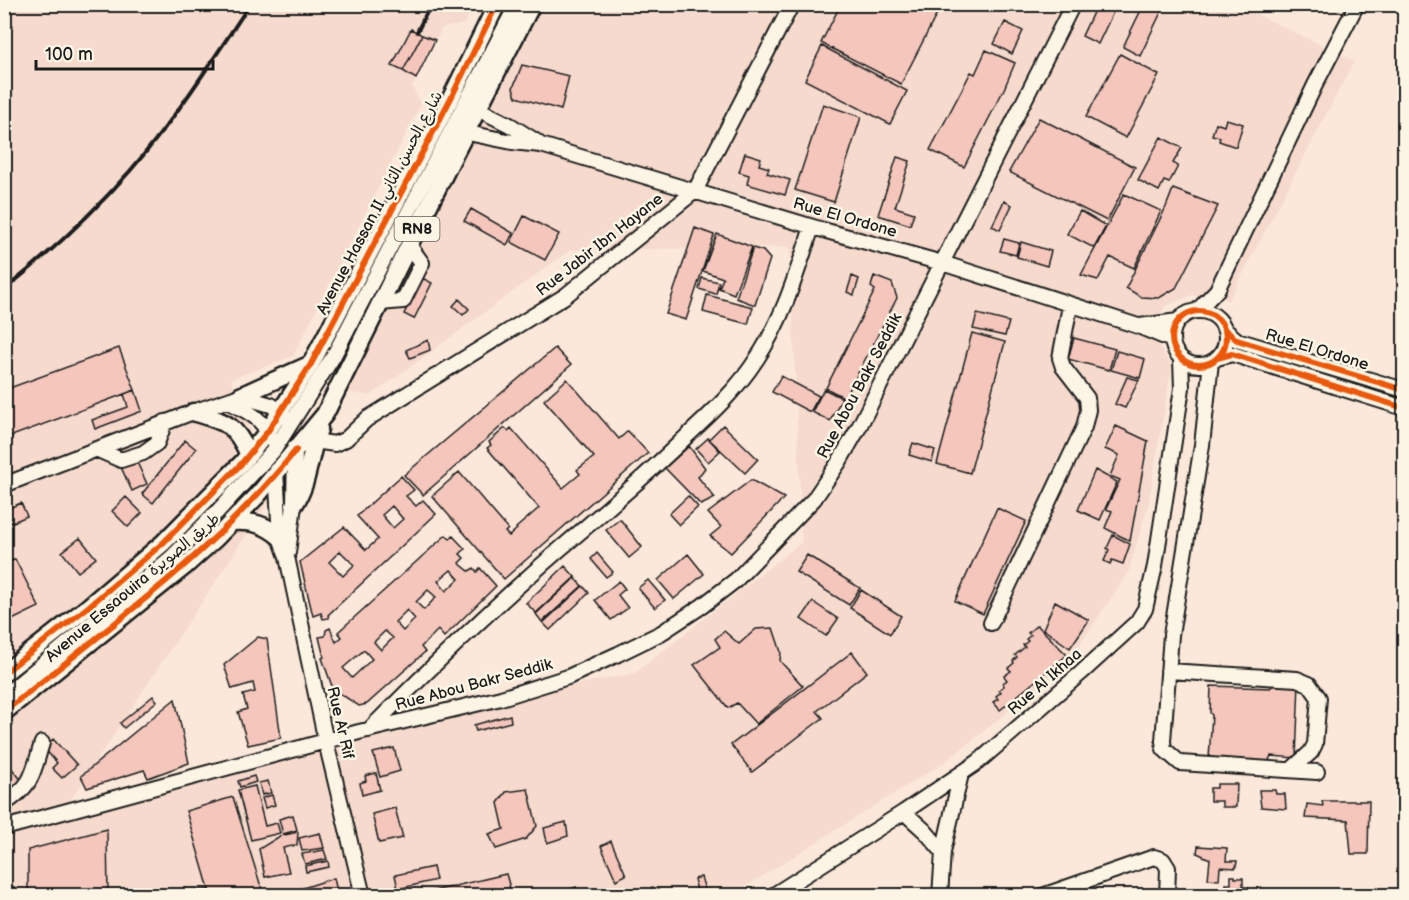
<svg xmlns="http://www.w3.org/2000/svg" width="1409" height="900" font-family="'Balsamiq Sans','Playpen Sans Arabic',sans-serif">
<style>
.built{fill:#f5dacd}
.building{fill:#f4c6bc;stroke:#1c1c1c;stroke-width:1.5;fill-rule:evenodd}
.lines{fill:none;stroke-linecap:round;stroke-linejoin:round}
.minor-casing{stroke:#1c1c1c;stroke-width:18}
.major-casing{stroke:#1c1c1c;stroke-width:21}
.minor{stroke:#fcf5e5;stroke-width:14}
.major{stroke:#fcf5e5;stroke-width:16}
.rail{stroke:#1c1c1c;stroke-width:4}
.cycleway-casing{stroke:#fcf5e5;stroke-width:10}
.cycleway{stroke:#e8590c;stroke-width:6}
.labels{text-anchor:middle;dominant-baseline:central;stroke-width:5;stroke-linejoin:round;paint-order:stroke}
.shield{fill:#fcf5e5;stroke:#5f5d58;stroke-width:1.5}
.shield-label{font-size:15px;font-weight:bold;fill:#1c1c1c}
.street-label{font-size:16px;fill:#1c1c1c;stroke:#fcf5e5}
</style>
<rect width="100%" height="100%" fill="#fbe8da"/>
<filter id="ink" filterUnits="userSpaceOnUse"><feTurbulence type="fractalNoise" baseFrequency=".0167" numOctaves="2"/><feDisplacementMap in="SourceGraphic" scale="12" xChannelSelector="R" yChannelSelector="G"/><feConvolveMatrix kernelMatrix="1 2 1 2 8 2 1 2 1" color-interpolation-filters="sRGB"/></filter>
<g filter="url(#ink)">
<path class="built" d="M5,5H474L464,24L442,28L412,86L421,104L293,356L231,379L272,496L56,822L460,708L635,673L802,542L790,247L570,250L370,396L329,389L528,5H1237L1354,61L1229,300L1192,295L1164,307L1156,335L1161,350L1172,365L1148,505L1128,573L1065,666L946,761L743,888L727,896H5Z"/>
<path class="building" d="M841,4H942L901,84L821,43Z
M1097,4H1117L1098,44L1082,36Z
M1144,4H1165L1140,56L1123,47Z
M1005,22L1023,31L1012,54L994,44Z
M411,29L422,35L403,71L392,66Z
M422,35L435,40L416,79L403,71Z
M822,46L907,91L890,124L805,80Z
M986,50L1015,63L1004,89L964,167L930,150L971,72L975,74Z
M1120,54L1159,75L1126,138L1086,117Z
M522,65L569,76L561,110L516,97L513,88Z
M823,104L861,117L834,202L795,190Z
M1039,118L1135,167L1107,221L1009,172Z
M1226,119L1243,124L1236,147L1219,141L1220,137L1212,135L1216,123L1224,126Z
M1161,137L1182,148L1173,163L1178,166L1169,183L1164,181L1159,191L1138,180Z
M745,153L761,158L759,165L769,168L767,173L790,180L785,195L747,184L749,175L739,172Z
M897,157L910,161L895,207L914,213L910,225L878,215Z
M1173,189L1218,206L1176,288L1159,298L1141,297L1126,288L1166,207Z
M1124,194L1161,211L1134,268L1110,257L1098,280L1081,275Z
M1004,201L1012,205L1000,230L992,226Z
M471,209L513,233L507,245L464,221Z
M1080,211L1106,226L1094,248L1067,234Z
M524,216L559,234L545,260L511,242Z
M695,228L714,235L686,320L666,314Z
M717,234L752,247L734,294L719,288L723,278L703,271Z
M1004,239L1019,243L1016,255L1000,251Z
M1021,242L1051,251L1047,266L1017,257Z
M753,248L763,251L770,259L755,305L736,298Z
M852,276L859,279L854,295L847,292Z
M874,276L892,283L897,298L845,398L826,388L875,290L871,287Z
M422,278L432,283L414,319L404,314Z
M702,278L719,282L716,294L699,289Z
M707,295L753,307L748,324L703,312Z
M459,299L469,309L463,315L453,306Z
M977,314L1009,322L1005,336L973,329Z
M972,333L1005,342L970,473L937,464Z
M1074,338L1115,349L1109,370L1068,359Z
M428,340L430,350L410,358L406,350Z
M119,348L135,390L4,439V390Z
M555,348L571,365L423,495L404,475Z
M1117,351L1145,359L1140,378L1111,370Z
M781,376L819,396L810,412L772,392Z
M1127,377L1139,380L1125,408L1115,404Z
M567,379L619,439L628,431L648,453L504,579L432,496L459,472L508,529L505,532L509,536L517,529L516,528L539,508L487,448L491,445L489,442L505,428L508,431L511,428L563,488L580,474L577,470L594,457L544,400Z
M824,389L842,398L830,421L812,412Z
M135,390L142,411L95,429L92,420L128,407L124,394Z
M723,425L758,459L745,473L709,439Z
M1116,426L1148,441L1130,541L1105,528L1112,511L1106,509L1120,480L1110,476L1119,455L1105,449Z
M708,438L720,451L708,462L696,449Z
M185,440L196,449L153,503L142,494Z
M913,443L935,450L932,462L909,455Z
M689,446L705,468L698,477L715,498L701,505L665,468Z
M135,458L147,484L132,491L120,465Z
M1095,470L1117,482L1100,520L1078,510Z
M401,476L414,490L406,496L416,506L423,500L436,514L328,615L329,618L323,619L321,613L313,616L300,562L344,527L366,550L378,539L357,516ZM392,506L403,519L393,528L382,515ZM340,551L354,565L343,576L329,562Z
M751,480L784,498L731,553L710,536L721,527L708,513Z
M688,496L698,507L679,525L669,514Z
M126,497L142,513L128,527L112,511Z
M21,503L27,516L4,526V510Z
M997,508L1026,521L983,614L955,601Z
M620,519L642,547L629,558L606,530Z
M446,535L450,539L453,536L465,549L460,554L464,558L459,563L469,571L474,568L477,572L480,568L496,586L444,637L438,630L421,647L425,652L367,704L359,706L333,689L322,658L324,657L319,637L325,636L326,630L330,628L336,642L342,637L338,632ZM451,570L459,579L446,591L438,581ZM428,590L436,597L424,610L416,602ZM407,610L415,619L403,631L395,622ZM385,631L393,638L381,650L374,642ZM364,650L372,659L352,678L343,668Z
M1113,535L1130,544L1123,564L1112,560L1110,564L1104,561L1109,550L1107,548Z
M80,538L96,558L78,572L62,552Z
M597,553L613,572L606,577L591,559Z
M688,554L704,574L674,599L658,580Z
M807,555L860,588L849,605L796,572Z
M15,559L39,607L10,621V626L4,630V565Z
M565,566L575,577L536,613L526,603Z
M575,578L582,586L542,622L536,614Z
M648,580L665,600L655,608L638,588Z
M619,581L625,589L618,595L628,608L611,620L595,600Z
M583,586L589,593L550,630L543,623Z
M861,590L901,616L890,634L850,608Z
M1055,601L1089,620L1070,648L1043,629Z
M813,602L838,619L826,636L801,619Z
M1037,625L1067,655L1000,710L993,702L998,699L996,696L1001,692L999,690L1004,686L1003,683L1007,680L1004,676L1011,671L1008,668L1014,663L1013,661L1017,657L1015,655L1025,647L1023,645L1028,641L1026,639L1031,635L1028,633Z
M773,628L781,652L780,661L803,686L756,724L737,703L728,708L694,665L720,647L715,639L724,631L739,644L756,629Z
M258,637L267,639L281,738L248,745L238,712L247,709L243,695L255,692L253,683L232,689L224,665Z
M852,652L867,672L817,711L823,718L752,772L731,745Z
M1278,681L1299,682L1296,758L1271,756L1268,762L1209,758L1212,715L1210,713L1211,686L1270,688Z
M153,696L157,701L124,728L120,723Z
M175,699L189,763L148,778L144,770L87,788L81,776Z
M510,715L511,722L476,731L474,725Z
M53,739L77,765L62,778L52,768L57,763L44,748Z
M394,748L400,771L380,777L373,753Z
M4,759L23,782L4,797Z
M376,773L380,790L362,795L360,783L366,781L365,776Z
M254,776L256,782L240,787L238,781Z
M268,781L271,793L262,795L259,783Z
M1217,784H1237L1236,807H1222V801H1210V788H1217Z
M255,786L265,826L277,823L280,833L251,840L238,790Z
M528,789L537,826L526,839L496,849L489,834L504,829L498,803L506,792Z
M1259,790H1275L1276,794H1285L1286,809L1261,807Z
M272,795L275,805L265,808L262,798Z
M233,797L263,893L255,896H211L186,811Z
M1322,801H1369L1368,854H1351L1348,820L1305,818L1307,804L1323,806Z
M395,808L403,838L379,843L372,814Z
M293,815L297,830L283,834L279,819Z
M566,822L568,836L547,843L544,828Z
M107,829L108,896H28V850Z
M298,832L297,845L283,848L289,872L265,877L259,849L280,836Z
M320,833L324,848L302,851L299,838Z
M611,841L626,875L616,880L601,846Z
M1198,846L1227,848L1226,861H1237L1236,868L1220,867L1219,880L1208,879L1210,859L1197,853Z
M324,850L327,859L305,864L302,854Z
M328,861L329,867L306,872L305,866Z
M433,867L436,880L398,889L395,875Z
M506,874L510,888L478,896H426L425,893Z
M1231,876H1235V878H1243V887H1248V892H1235V895H1215L1216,889H1226V884H1231Z
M701,877L707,896H695L698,894L694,879Z
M334,878L338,896H302V889H300Z
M576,887L579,896H558V894Z
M208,889V896H155V892Z"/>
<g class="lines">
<defs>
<path id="minor" d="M470,105L510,125L537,142
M458,131L512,142L541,145L823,230L942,263L1138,326L1172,340
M380,303L403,301L422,263L409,245
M1197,311L1217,290L1315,85L1357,4
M1172 338a27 27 0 1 1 54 0a27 27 0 1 1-54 0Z
M1140,326L1178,321
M1224,329L1237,340L1404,390
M1217,358L1232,354L1404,408
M1211,362L1202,445L1171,635L1163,741L1164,749L1180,763L1317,772
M227,401C245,410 264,418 271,439
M314,441L335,444L346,439L367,419L565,296L695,191L792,4
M96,449L121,460L143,453L157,443L165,422
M276,470L280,537L287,557L326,742L363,896
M4,485L193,412L240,396L271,405L282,412L286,418
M288,553L294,505L295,447
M991,623L1084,427L1088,410L1087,398L1063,367L1060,358L1070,306
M1168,671L1297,679L1309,684L1319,698L1315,744L1311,752L1291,770
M4,696L171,558L218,511L274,450L333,357L517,4
M369,730C431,667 493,607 560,549C604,512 648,474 689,434C713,412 738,388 756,360C783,320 797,272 812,227
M4,804C34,784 32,775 42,743
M904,812L925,831L943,852
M4,828L359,732L501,698L568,677L618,654L661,633L702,606L736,580L814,499L839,462L858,429L1073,4
M772,896L904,812L978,762L1081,673L1137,622L1145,609L1155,566L1182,388L1181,359
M940,896L943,852L961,774
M1042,896L1154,857L1163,860L1168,868L1167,896"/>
<path id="major" d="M240,396L311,364
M193,412C225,422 234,422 249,455
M294,505C309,483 309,454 319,429
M233,522C252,521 265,524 280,537
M4,673L88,607L163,543L242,463L268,431L311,364L452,96L497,4
M4,712L185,566L216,538L257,496L325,414L452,159L532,4"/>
</defs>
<use href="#minor" class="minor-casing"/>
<use href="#major" class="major-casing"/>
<use href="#minor" class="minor"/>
<use href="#major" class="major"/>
<path class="rail" d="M417,32L431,4
M4,290C50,253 92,214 130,171C175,119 212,61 250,4"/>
<defs>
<path id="cycleway" d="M1172 338a27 27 0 1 1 54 0a27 27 0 1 1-54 0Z
M1224,329L1237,340L1404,390
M1217,358L1232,354L1404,408
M4,673L88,607L163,543L242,463L268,431L311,364L452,96L497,4
M4,712C106,629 214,553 296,450"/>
</defs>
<use href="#cycleway" class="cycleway-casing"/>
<use href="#cycleway" class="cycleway"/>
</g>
</g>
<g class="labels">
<rect class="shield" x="394.5" y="217" width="45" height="24" rx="4.5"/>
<g class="shield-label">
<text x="417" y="229">RN8</text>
</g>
<g class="street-label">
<text transform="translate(380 203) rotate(-62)">Avenue Hassan II شارع الحسن الثاني</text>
<text transform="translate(845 218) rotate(16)">Rue El Ordone</text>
<text transform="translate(600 245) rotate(-38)">Rue Jabir Ibn Hayane</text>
<text transform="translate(1317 350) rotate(17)">Rue El Ordone</text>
<text transform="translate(860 386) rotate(-62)">Rue Abou Bakr Seddik</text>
<text transform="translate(133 588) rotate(-40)">Avenue Essaouira طريق الصويرة</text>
<text transform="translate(1045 682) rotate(-41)">Rue Al Ikhaa</text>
<text transform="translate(474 685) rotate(-15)">Rue Abou Bakr Seddik</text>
<text transform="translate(340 723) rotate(77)">Rue Ar Rif</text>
</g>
</g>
<rect width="1409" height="900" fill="none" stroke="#fcf5e5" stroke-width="24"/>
<rect x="12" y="12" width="1385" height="876" fill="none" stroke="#1c1c1c" stroke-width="2" filter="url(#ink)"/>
<path d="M36 60v9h177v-9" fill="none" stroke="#1c1c1c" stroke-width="3"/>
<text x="45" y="60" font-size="18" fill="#1c1c1c" stroke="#fcf5e5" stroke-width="4.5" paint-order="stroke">100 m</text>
</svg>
